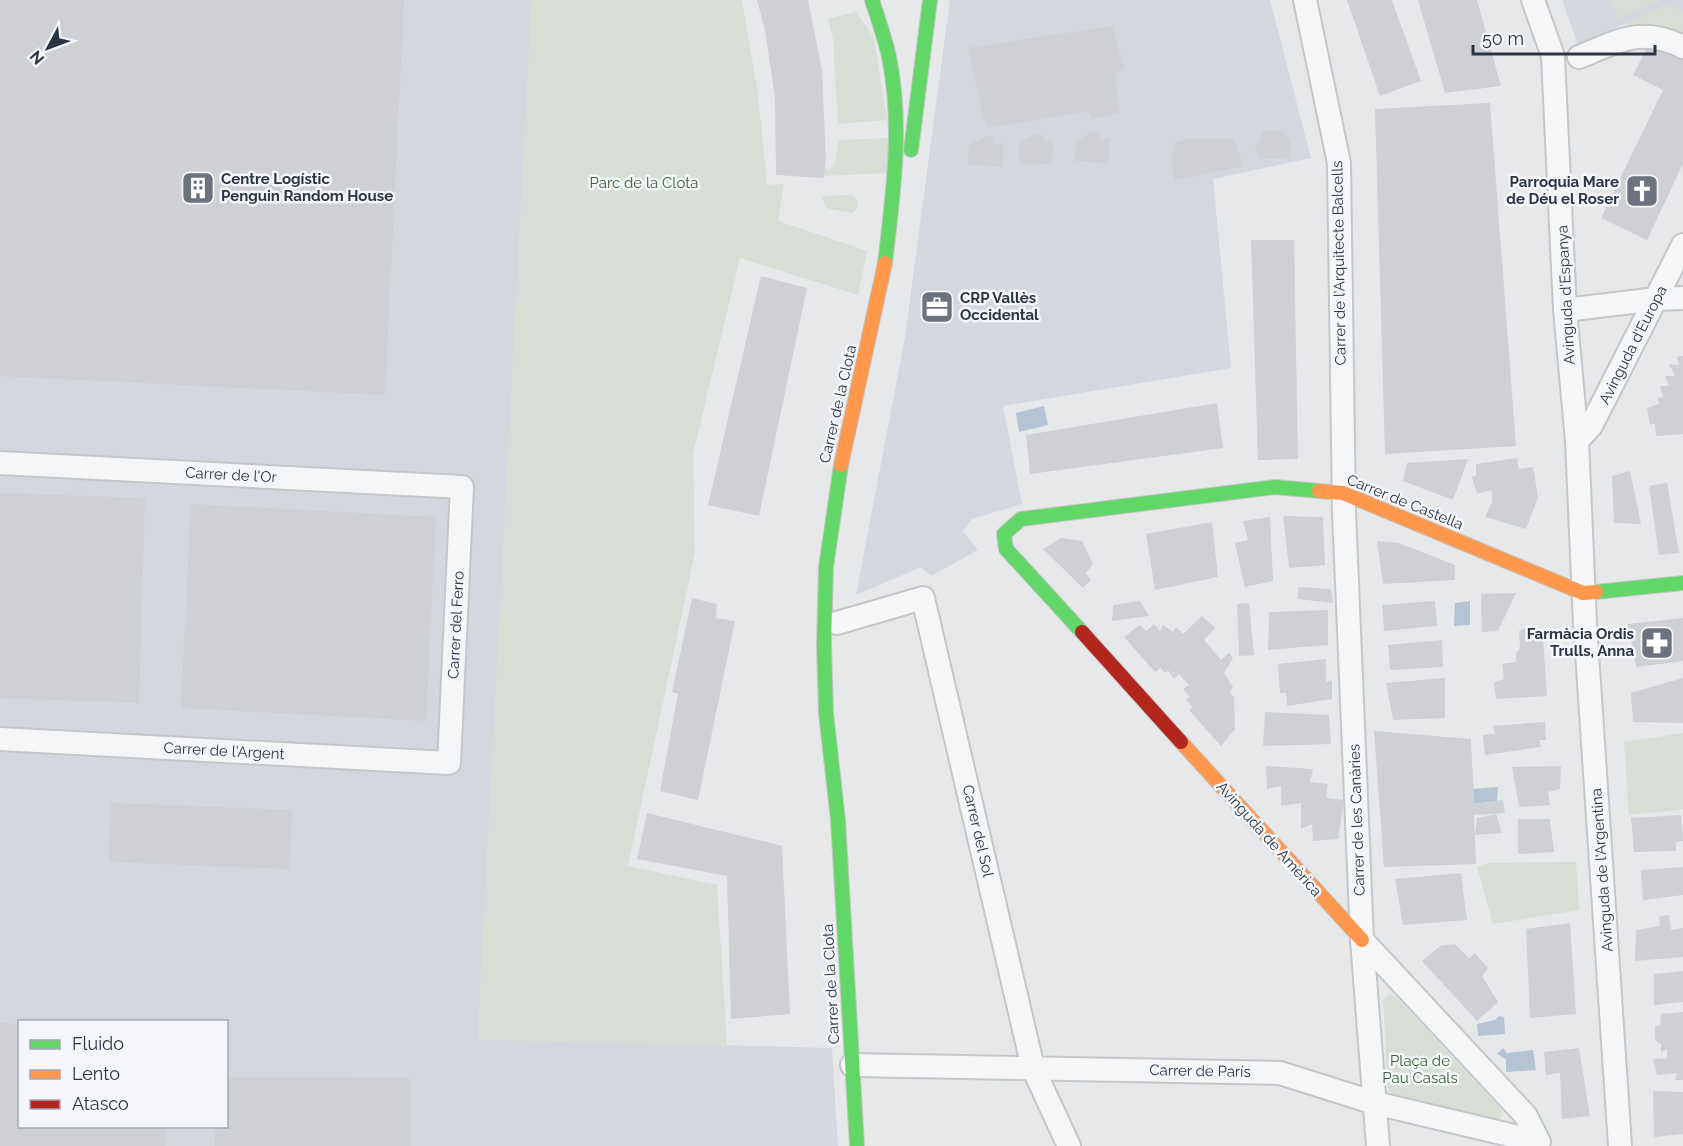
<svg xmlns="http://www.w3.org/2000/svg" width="1683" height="1146" font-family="Raleway,sans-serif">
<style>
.built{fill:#d4d7dd;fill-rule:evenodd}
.green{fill:#d6ded6}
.water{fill:#b4c4d5}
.building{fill:#ced0d3}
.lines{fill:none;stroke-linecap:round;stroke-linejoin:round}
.street-casing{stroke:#c4c6c8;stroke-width:26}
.fast-casing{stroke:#c4c6c8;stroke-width:16}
.slow-casing{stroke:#c4c6c8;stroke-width:16}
.jam-casing{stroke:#c4c6c8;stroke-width:16}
.street{stroke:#f5f6f7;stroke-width:22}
.fast{stroke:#63d668;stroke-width:14}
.slow{stroke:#ff974d;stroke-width:14}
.jam{stroke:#b3261e;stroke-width:14}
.labels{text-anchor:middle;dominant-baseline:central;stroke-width:5;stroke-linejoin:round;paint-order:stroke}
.poi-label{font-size:15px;font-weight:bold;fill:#2b3445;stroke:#f4f6f9;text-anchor:start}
.park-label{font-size:15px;fill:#3f6138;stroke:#f4f6f9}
.street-label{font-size:15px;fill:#2b3445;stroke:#f4f6f9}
</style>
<rect width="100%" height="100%" fill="#e6e8ea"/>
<path class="built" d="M0,0H532L478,1039L832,1048L838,1146H0ZM20,1022H226V1126H20Z
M950,0H1270L1311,158L1213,179L1231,368L1003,406L1022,504L972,519L963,531L978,550L931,576L921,567L856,595L905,337Z
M1562,0H1683V13L1667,5L1578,45Z"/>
<path class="green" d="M532,0H742L758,94L767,185L784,184L778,221L867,251L858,295L740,258L693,454L695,553L628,866L717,885L727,1046L478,1040Z
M1610,0H1660L1618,19Z
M1667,5L1683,13V42L1655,27L1624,24Z
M856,12L874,38L887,120L838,124L833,39L828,19Z
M890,138L888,173L824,176L825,168L830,169L835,162L839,140Z
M852,195L857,200L858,207L853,213L826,208L822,196Z
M1683,733V809L1629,815L1624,742Z
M1576,862L1579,910L1493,924L1477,867L1488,863Z
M1390,994L1397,998L1500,1108L1502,1114L1498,1123L1397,1099L1388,1089L1383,1000Z"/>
<path class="water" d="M1044,406L1048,425L1019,432L1016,413Z
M1470,601V625L1454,626L1455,603Z
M1498,787L1497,801L1474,804L1473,789Z
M1499,1016L1504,1017L1505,1034L1478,1036L1477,1024L1495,1020Z
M1503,1048L1507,1053L1533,1050L1536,1070L1506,1072V1059L1497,1054Z"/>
<path class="building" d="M0,0H404L385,395L0,376Z
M757,0H808L822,70L826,160L824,178L776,175L775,98L765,30Z
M1347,0H1392L1421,81L1380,96Z
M1418,0H1477L1501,86L1445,93Z
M1112,26L1124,69L1115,72L1120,113L1092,119L1087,111L986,128L968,48Z
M1649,43L1683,60V164L1647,240L1601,218L1663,90L1633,75Z
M1490,103L1516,446L1385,454L1375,109Z
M1263,130H1281L1290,140V158L1259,159L1255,145L1260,140Z
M1093,132L1101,133V140L1110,138L1108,163L1075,161L1076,141Z
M1036,134L1044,135V142L1053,141L1052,164L1019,163V143Z
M986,136L994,137V144L1003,143L1002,167L968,165L969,145Z
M1187,139H1234L1243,166L1175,180L1171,162L1176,143Z
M1251,240H1294L1298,459L1258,460Z
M761,276L807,288L759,516L708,505Z
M1683,356V434L1656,436L1655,423L1650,425L1647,408L1659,404L1658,397L1663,398L1660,386H1669L1665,376H1675L1669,364L1679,365L1677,357Z
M1217,403L1223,448L1030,474L1026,435Z
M1517,458L1519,469L1533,467L1538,497L1526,529L1485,517L1492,502V490L1477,494L1472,477L1476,476V464Z
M1468,459L1453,500L1403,481L1407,463Z
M1630,471L1641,524L1614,523L1612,476Z
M1667,483L1679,553L1659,555L1649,486Z
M0,493L145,498L139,703L0,698Z
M191,504L436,517L426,721L181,708Z
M1283,516L1323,517L1325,565L1289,568Z
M1270,517L1273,581L1245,587L1235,543L1248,540L1243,521Z
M1212,522L1218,577L1155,590L1146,534Z
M1061,538L1082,541L1093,564L1086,573L1091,580L1083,588L1043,549Z
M1377,541L1399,543L1455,565V580L1383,584Z
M1298,587L1331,589L1333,603L1298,599Z
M1516,593L1498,631L1482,632L1481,594Z
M692,598L717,604L716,618L735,621L698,800L660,791L678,694L672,692Z
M1140,601L1149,616L1112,621L1113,605Z
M1435,601L1437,626L1384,631L1382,605Z
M1249,603L1254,655L1239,656L1237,604Z
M1328,610V645L1268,650L1269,612Z
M1202,616L1215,628L1204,640L1221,660L1229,653L1233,658L1224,673L1233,687L1230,693L1234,697L1235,729L1221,746L1189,710L1193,707L1186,700L1190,697L1183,689L1189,685L1179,674L1174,679L1168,670L1166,673L1160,668L1155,672L1124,637L1140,625L1146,631L1154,624L1160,631L1163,625L1173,632L1176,627L1183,634Z
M1683,618V661L1636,667L1628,624Z
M1530,626L1539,631L1543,639L1547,696L1496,699L1494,682L1504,679L1502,664L1516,662V653L1520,648L1519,631Z
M1442,640L1443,667L1390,670L1388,645Z
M1326,659V682L1332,680V699L1287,706L1286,693H1280L1278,664Z
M1445,678V718L1393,720L1386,683Z
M1683,678V723L1633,722L1631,693Z
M1265,712L1329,715L1331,744L1263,746Z
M1545,722L1546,740H1539L1541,747L1485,755L1483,735L1495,734L1493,726Z
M1374,731L1471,739L1474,804L1503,800L1505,813L1474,815L1475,835L1477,818L1496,814L1502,833L1475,835L1476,864L1384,867Z
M1266,766L1313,769L1310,782L1328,784L1326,798L1344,800L1338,839L1313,841L1312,824L1301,829V803L1281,806V786L1267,789Z
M1561,766L1560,789L1548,792L1550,805L1519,807L1512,767Z
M111,803L292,810L289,869L109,862Z
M647,813L782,846L790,1014L731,1019L727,876L637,859Z
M1681,815L1683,841L1676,842V851L1634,852L1631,818Z
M1518,819H1550L1554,852L1518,854Z
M1683,867V895L1643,900L1641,870Z
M1461,873L1467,920L1403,925L1395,879Z
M1669,915L1671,930L1683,928V957L1635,961L1636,930L1660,926L1659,916Z
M1570,923L1576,1014L1530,1018L1526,929Z
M1455,944L1469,958L1475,953L1488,968L1482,976L1498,1002L1477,1021L1422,961L1440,946Z
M1683,971V1002L1654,1005V974Z
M1683,1012V1080H1675L1677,1073L1657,1075L1653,1059L1667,1058V1049L1661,1052V1044L1655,1040V1026L1660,1025L1661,1014Z
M0,1023L20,1024V1126H167L166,1146H0Z
M1579,1048L1590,1116L1562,1119L1560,1073L1546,1075L1544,1052Z
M226,1077L410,1078V1146H215V1126H226Z
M1653,1091L1683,1092V1134L1654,1137Z"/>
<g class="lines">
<defs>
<path id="street" d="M1305,0L1339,163L1344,512L1362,940L1378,1146
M1533,0L1553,56L1565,310L1577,441L1585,623L1620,1146
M1579,57C1618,41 1642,26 1683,47
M1565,310L1657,299L1683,298
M1577,441L1591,426L1683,245
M0,463L462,487L449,763L0,739
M837,623L923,598L1033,1068L1069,1146
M1362,940L1526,1116L1539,1142
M852,1065L1280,1073L1375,1103L1539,1142"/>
<path id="fast" d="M872,0C878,19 885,38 889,57C903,125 893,195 885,263
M911,150L930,0
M841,465L826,567L824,645L826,713L838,820L857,1146
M1596,592L1683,583
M1082,632L1006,549L1004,534L1021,519L1275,487L1319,491"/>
<path id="slow" d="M841,465L885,263
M1319,491L1343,493L1583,593L1596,592
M1181,742L1362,940"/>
<path id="jam" d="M1082,632L1181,742"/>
</defs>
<use href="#street" class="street-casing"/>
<use href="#fast" class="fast-casing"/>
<use href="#slow" class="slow-casing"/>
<use href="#jam" class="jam-casing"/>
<use href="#street" class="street"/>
<use href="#fast" class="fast"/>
<use href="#slow" class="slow"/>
<use href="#jam" class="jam"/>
</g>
<defs>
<symbol id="building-square" viewBox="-11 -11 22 22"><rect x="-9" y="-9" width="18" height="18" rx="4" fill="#6c737f" stroke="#f4f6f9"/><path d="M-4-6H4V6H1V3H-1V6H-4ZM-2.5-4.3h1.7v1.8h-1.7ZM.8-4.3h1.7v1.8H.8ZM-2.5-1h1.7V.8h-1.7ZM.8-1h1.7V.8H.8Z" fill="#fff"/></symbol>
<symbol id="church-square" viewBox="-11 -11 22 22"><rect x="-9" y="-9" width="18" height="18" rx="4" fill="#6c737f" stroke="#f4f6f9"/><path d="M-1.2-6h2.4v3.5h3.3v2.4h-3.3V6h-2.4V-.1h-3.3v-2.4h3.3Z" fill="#fff"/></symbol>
<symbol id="office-square" viewBox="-11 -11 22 22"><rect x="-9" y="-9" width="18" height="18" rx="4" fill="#6c737f" stroke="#f4f6f9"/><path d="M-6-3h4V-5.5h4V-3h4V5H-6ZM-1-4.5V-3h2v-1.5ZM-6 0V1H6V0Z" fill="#fff"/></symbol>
<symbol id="pharmacy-square" viewBox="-11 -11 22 22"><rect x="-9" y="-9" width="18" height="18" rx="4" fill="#6c737f" stroke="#f4f6f9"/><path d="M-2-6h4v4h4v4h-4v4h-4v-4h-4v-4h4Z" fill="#fff"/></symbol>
</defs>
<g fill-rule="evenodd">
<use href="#building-square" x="179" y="169" width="38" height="38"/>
<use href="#church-square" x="1623" y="172" width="38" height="38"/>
<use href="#office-square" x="918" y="288" width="38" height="38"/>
<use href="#pharmacy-square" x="1638" y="624" width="38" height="38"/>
</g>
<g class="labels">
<g class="poi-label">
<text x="221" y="179">Centre Logístic<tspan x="221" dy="17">Penguin Random House</tspan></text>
<text x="1619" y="182" text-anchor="end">Parroquia Mare<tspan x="1619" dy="17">de Déu el Roser</tspan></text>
<text x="960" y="298">CRP Vallès<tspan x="960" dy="17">Occidental</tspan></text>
<text x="1634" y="634" text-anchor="end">Farmàcia Ordis<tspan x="1634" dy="17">Trulls, Anna</tspan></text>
</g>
<g class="park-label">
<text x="644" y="183">Parc de la Clota</text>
<text x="1420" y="1061">Plaça de<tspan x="1420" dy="17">Pau Casals</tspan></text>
</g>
<g class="street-label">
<text transform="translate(1339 263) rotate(-91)">Carrer de l'Arquitecte Balcells</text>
<text transform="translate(1566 295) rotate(-93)">Avinguda d'Espanya</text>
<text transform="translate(1633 345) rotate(-63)">Avinguda d'Europa</text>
<text transform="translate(838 404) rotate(-77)">Carrer de la Clota</text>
<text transform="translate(231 475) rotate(3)">Carrer de l'Or</text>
<text transform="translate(1405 502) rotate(22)">Carrer de Castella</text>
<text transform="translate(456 625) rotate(-87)">Carrer del Ferro</text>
<text transform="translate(224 751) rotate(3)">Carrer de l'Argent</text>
<text transform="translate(1357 820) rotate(-92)">Carrer de les Canàries</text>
<text transform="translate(978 831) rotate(77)">Carrer del Sol</text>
<text transform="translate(1269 839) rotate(48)">Avinguda de Amèrica</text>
<text transform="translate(1602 870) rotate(-94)">Avinguda de l'Argentina</text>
<text transform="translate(831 984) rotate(-93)">Carrer de la Clota</text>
<text transform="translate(1200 1071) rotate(1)">Carrer de París</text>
</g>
</g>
<rect x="18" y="1020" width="210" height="108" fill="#f4f6f9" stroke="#a4a8b1" stroke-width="1.5"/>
<rect x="30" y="1040" width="30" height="9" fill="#63d668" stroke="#a4a8b1" stroke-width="1.5"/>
<text x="72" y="1050" font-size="18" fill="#2b3445">Fluido</text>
<rect x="30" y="1070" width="30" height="9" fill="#ff974d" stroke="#a4a8b1" stroke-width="1.5"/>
<text x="72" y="1080" font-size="18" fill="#2b3445">Lento</text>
<rect x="30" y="1100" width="30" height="9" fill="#b3261e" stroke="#a4a8b1" stroke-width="1.5"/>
<text x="72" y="1110" font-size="18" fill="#2b3445">Atasco</text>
<g transform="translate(48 48) rotate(229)" stroke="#f4f6f9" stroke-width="4.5" paint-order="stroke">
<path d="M0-4.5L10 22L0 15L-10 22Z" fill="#2b3445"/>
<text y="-9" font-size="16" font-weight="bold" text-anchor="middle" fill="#2b3445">N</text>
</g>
<path d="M1473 45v9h182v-9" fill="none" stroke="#2b3445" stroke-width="3"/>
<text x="1482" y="45" font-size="18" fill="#2b3445" stroke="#f4f6f9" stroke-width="4.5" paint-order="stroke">50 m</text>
</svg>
